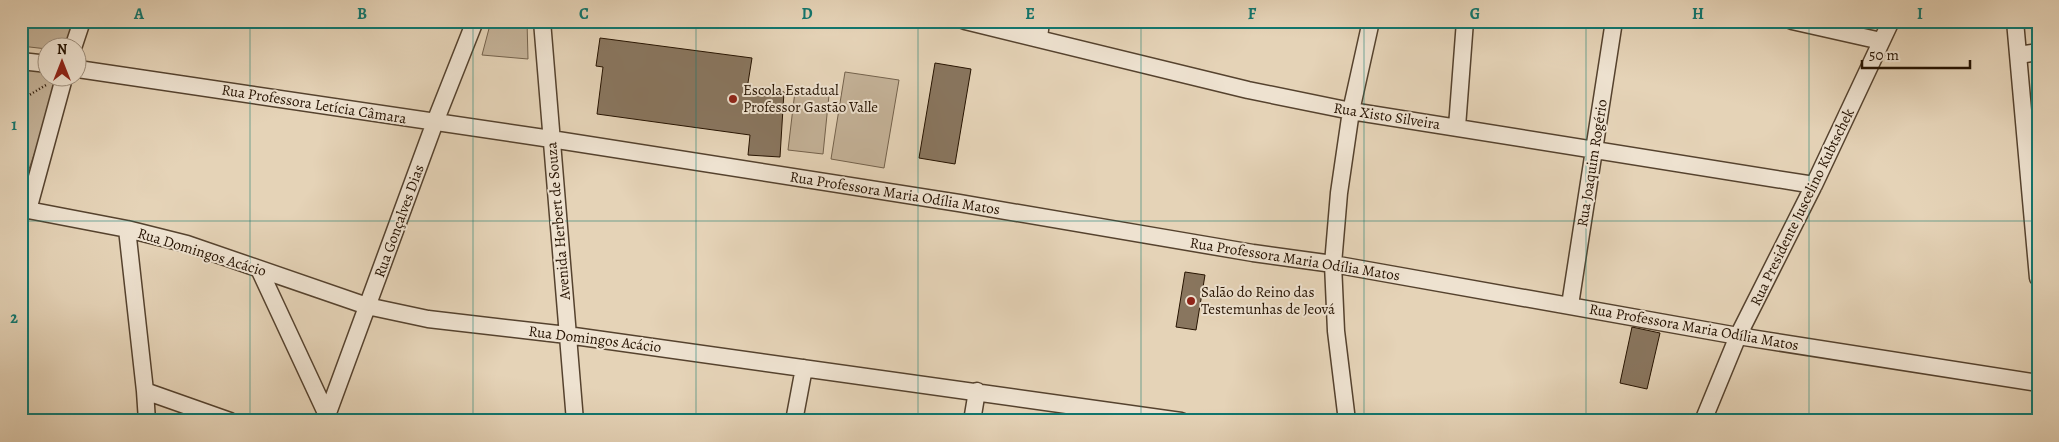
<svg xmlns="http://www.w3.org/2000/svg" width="2059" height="442" font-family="Alegreya,serif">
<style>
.green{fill:#c4b298;stroke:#74624c}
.building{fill:#89765f;stroke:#251200}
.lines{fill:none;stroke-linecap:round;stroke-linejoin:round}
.minor-casing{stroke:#55422e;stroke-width:19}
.path{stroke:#251200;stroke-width:2.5;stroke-dasharray:1 2.5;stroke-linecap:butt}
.minor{stroke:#eee2d0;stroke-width:16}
.grid{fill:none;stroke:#0f766e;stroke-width:1;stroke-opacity:0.55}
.poi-dot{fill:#8f2418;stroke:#eee2d0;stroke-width:2}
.labels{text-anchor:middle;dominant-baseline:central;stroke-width:4;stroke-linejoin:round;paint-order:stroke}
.poi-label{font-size:15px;fill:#251200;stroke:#eee2d0;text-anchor:start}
.street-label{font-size:15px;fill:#251200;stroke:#eee2d0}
.neatline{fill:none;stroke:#0f766e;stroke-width:2}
.grid-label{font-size:16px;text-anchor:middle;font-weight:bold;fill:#0f766e}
</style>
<rect width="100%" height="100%" fill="#e5d3b7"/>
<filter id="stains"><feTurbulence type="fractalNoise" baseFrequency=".004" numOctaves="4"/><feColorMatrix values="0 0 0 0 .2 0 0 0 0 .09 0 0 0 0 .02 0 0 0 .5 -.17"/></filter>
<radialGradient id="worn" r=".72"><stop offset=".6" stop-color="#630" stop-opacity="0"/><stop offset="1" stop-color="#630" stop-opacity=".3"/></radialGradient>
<path class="green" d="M21,21H75L66,47L48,48L47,49L21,46Z
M491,21H527L528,59L482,55Z
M21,67L47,70L48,78H58L60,80L21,192Z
M845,72L899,80L884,168L831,159Z
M795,91L829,95L823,154L788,150Z"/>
<path class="building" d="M600,38L752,58L747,89L784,92L780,157L748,155L750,135L597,114L603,67L596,66Z
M935,63L971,69L955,164L919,158Z
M1185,272L1205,275L1196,330L1176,327Z
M1632,327L1660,333L1647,389L1620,383Z"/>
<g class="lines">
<defs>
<path id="minor" d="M542,21L575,421
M965,21L1248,90L1351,111L1814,185
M1792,21L1881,41
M2015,21L2038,278
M1039,38L1041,21
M73,48L82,21
M2019,55L2038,52
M21,61L48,64
M78,69L551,139L959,203L1253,253L1333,264L1738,336L2038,383
M1457,127L1465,21
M28,210L64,78
M21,212L28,210L127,229L187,244L367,306L428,319L567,335L1181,421
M127,229L145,391L147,421
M259,269L327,415
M1570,305L1614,21
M145,391L230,421
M325,421L435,122L475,21
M794,421L804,368
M972,421L977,391
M1347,421L1336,331L1333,264L1339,193L1351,111L1371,21
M1703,421L1738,336L1814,185L1891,21"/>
</defs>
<use href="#minor" class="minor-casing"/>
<path class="path" d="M21,100L46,85"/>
<use href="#minor" class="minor"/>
</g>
<path class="grid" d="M250,21V421M473,21V421M696,21V421M918,21V421M1141,21V421M1364,21V421M1586,21V421M1809,21V421M21,221H2038"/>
<g class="poi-dot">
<circle cx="733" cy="99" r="5"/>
<circle cx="1191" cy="301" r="5"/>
</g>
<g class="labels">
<g class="poi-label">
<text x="743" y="90">Escola Estadual<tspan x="743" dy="17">Professor Gastão Valle</tspan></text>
<text x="1201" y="292">Salão do Reino das<tspan x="1201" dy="17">Testemunhas de Jeová</tspan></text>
</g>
<g class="street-label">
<text transform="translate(314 104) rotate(9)">Rua Professora Letícia Câmara</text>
<text transform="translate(1387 116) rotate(9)">Rua Xisto Silveira</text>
<text transform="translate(1592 163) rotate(-81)">Rua Joaquim Rogério</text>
<text transform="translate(895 193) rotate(9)">Rua Professora Maria Odília Matos</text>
<text transform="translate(1802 207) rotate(-64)">Rua Presidente Juscelino Kubtschek</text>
<text transform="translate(399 221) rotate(-70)">Rua Gonçalves Dias</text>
<text transform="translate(558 221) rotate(-95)">Avenida Herbert de Souza</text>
<text transform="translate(202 252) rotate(17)">Rua Domingos Acácio</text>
<text transform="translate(1295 259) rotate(9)">Rua Professora Maria Odília Matos</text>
<text transform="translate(1694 327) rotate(10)">Rua Professora Maria Odília Matos</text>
<text transform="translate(595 339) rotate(7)">Rua Domingos Acácio</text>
</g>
</g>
<rect width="2059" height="442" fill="none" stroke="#e5d3b7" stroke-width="55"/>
<g transform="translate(62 62)"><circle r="24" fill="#eee2d0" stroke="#9e8f7d"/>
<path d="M0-4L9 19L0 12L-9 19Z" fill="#8f2418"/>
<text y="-8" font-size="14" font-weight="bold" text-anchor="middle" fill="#251200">N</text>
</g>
<path d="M1862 60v8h108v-8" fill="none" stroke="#251200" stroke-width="2.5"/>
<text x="1869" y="60" font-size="15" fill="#251200" stroke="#eee2d0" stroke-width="4" paint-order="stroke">50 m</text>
<rect x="28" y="28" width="2004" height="386" class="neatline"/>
<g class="grid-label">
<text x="139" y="19">A</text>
<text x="362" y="19">B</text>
<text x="584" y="19">C</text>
<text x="807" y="19">D</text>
<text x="1030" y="19">E</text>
<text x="1252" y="19">F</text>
<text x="1475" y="19">G</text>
<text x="1698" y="19">H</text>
<text x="1920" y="19">I</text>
<text x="14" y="130">1</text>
<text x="14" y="323">2</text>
</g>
<rect width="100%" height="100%" filter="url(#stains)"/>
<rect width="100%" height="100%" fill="url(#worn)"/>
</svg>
